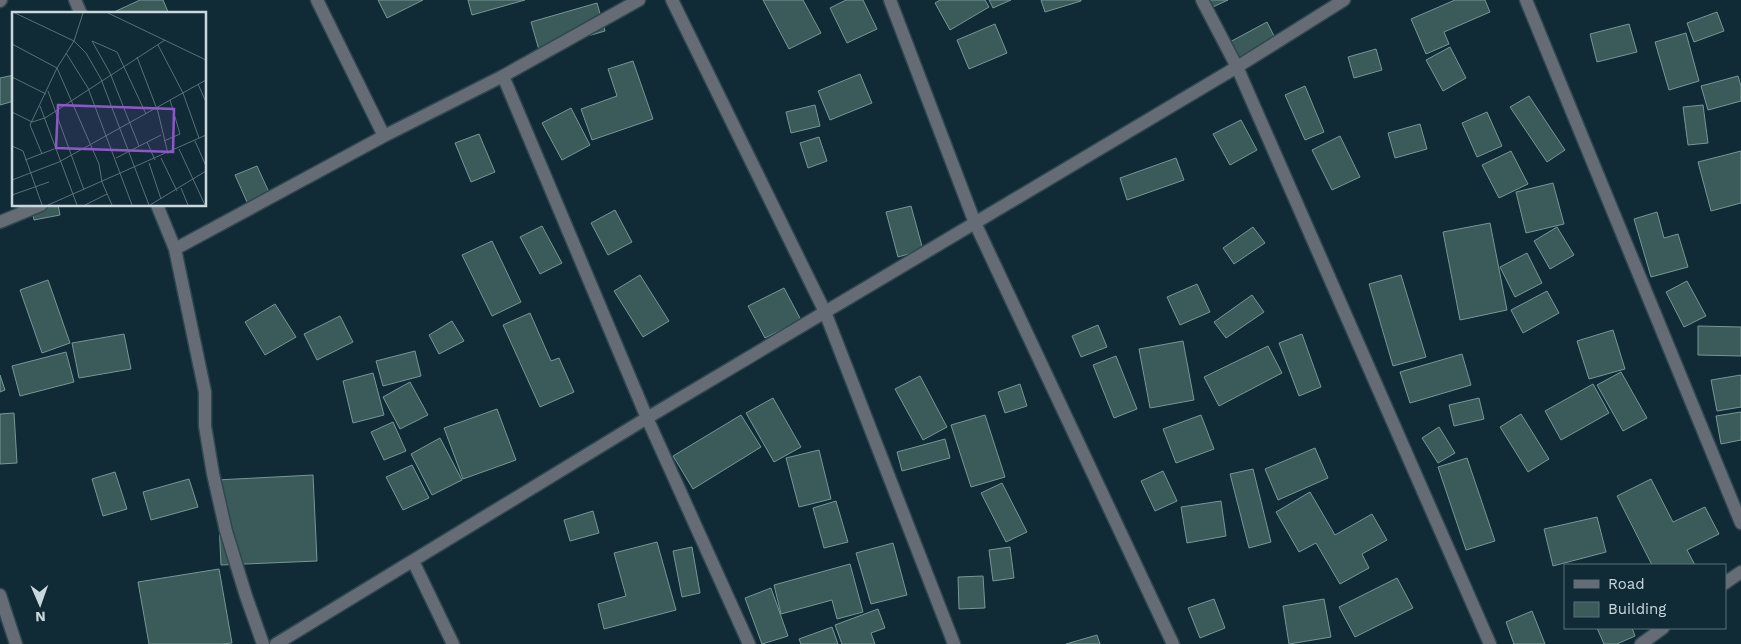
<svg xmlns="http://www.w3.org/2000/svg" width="1741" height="644" font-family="'Work Sans',sans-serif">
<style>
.building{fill:#3b5b5a;stroke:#769797}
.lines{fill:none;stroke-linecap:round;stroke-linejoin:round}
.minor-casing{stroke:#2e4750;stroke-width:15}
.minor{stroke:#656c75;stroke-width:12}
.inset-road{fill:none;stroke:#5a7079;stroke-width:1}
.view{fill:#8e57c7;fill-opacity:0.15;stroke:#8e57c7;stroke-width:2.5}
.inset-edge{fill:none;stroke:#c9d8de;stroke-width:2.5}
</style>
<rect width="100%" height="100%" fill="#102b35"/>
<path class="building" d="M140,0H163L169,14H115L114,12Z
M378,0H423L387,18Z
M468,0H525L472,15Z
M763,0H803L821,33L789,49Z
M846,0H863L877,29L847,43L830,8Z
M940,0H985L989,7L950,30L935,3Z
M989,0H1011L993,8Z
M1041,0H1081V1L1045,12Z
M1209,0H1228L1213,7Z
M1455,0H1485L1490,12L1444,32L1449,44L1426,54L1411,19Z
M597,3L605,31L539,50L531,22Z
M1717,12L1724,31L1694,42L1687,23Z
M1267,22L1280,48L1242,68L1228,43Z
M995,24L1007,53L969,69L957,40Z
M1629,24L1637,52L1597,62L1590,34Z
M1686,33L1699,81L1669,90L1655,42Z
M1450,47L1466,78L1443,91L1426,60Z
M1376,49L1382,70L1354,78L1348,57Z
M633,61L653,119L592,140L581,109L617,96L608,69Z
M860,74L872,103L830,120L818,91Z
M14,75V101L0,105V78Z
M1738,76L1741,86V101L1708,110L1701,86Z
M1305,86L1324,132L1305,140L1285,95Z
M1529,96L1565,150L1547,162L1510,107Z
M815,105L820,126L791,133L786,112Z
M1703,105L1708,143L1688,145L1683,107Z
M571,108L590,145L562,160L542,123Z
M1487,112L1502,146L1477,157L1462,123Z
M1241,120L1257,150L1230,165L1213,134Z
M1420,124L1427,149L1395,158L1388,133Z
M479,134L495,172L471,182L455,143Z
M1340,136L1360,177L1332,190L1312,150Z
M819,137L827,161L808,168L800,143Z
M1511,151L1528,184L1499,198L1482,165Z
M1741,151V203L1711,211L1698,162Z
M1176,158L1184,180L1127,200L1120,178Z
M257,166L273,201L251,211L235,175Z
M1553,183L1564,224L1526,233L1516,192Z
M31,205H58L60,215L34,220Z
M911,206L923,250L898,257L886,212Z
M615,210L632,242L608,255L591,223Z
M1657,212L1664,238L1678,234L1688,267L1651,277L1634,219Z
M1490,223L1507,310L1460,320L1443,232Z
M542,226L562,263L540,274L520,237Z
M1253,227L1265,243L1234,264L1223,248Z
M1557,227L1574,255L1550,269L1534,241Z
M492,241L521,302L492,316L462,255Z
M1527,253L1542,283L1515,297L1500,267Z
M640,275L669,321L643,337L614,291Z
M1401,275L1426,357L1393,366L1369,284Z
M48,280L70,343L42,353L20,290Z
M1687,281L1706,316L1684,327L1666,292Z
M1197,284L1210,312L1180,325L1167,297Z
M784,288L801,320L765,338L748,306Z
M1547,291L1559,313L1523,333L1511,310Z
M1252,295L1264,312L1226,338L1214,322Z
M275,304L296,337L265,355L245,322Z
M530,313L551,361L559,358L574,392L540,407L503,325Z
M340,316L353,342L317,360L304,334Z
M452,321L464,341L439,354L429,335Z
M1098,325L1107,347L1081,357L1072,336Z
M1698,326L1741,327V356L1698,355Z
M1613,330L1625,369L1589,379L1577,341Z
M124,334L131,369L79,378L72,343Z
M1302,334L1321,387L1299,396L1279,343Z
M1183,341L1194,400L1150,408L1139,349Z
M1268,346L1282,373L1219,406L1204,377Z
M415,351L421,376L383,386L376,361Z
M66,352L74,382L20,396L12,366Z
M1462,354L1471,385L1410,403L1400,372Z
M1116,356L1137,409L1114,418L1093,365Z
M1621,372L1647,418L1623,431L1597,385Z
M373,373L384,415L353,423L343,381Z
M0,375L5,390L0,392Z
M1741,375V407L1717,411L1711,380Z
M920,376L947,427L923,440L895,389Z
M410,382L428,415L400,429L383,397Z
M1020,384L1027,406L1005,413L998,392Z
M1593,384L1609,413L1561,440L1545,411Z
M773,398L801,447L774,462L746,413Z
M1479,398L1484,419L1454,426L1449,405Z
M497,409L516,460L463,479L444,428Z
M1741,412V440L1721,444L1716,416Z
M14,413L17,463L0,464V414Z
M1521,414L1549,459L1528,472L1500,427Z
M741,415L761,447L693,489L673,456Z
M985,415L1005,477L971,487L951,425Z
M1201,415L1214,449L1176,463L1163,429Z
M393,422L406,451L384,460L371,432Z
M1439,427L1455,453L1438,463L1422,438Z
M440,438L462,480L432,495L411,454Z
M945,439L950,458L902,471L897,452Z
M1315,448L1328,478L1278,500L1265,469Z
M819,450L831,499L799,507L786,458Z
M1467,458L1495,541L1466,550L1438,467Z
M412,465L429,498L403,510L386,477Z
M1253,469L1271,542L1249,548L1230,474Z
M1163,471L1177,501L1155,511L1141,481Z
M115,472L127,509L103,516L92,479Z
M313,475L317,561L221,565L217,480Z
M189,479L198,507L151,520L143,492Z
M1651,479L1673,522L1705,507L1719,534L1687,550L1695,565H1652L1617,496Z
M1002,483L1027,532L1006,542L981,493Z
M1310,492L1335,535L1372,514L1387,540L1362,554L1369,568L1340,584L1316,543L1299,552L1276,512Z
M836,501L848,542L824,548L813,508Z
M1221,501L1226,536L1187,543L1181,507Z
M593,511L599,533L570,541L564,520Z
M1597,517L1606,552L1553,566L1544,529Z
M657,542L676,610L604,629L598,604L626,596L614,553Z
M893,543L907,595L871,604L856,553Z
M692,547L700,593L682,597L673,551Z
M1010,547L1014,578L993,581L989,550Z
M850,564L863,612L837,619L832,600L781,614L774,585Z
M219,569L232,643L223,644H149L138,582Z
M983,576L985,608L959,609L958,577Z
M1397,578L1413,608L1355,637L1339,607Z
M771,588L788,636L762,644L745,598Z
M1214,599L1225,628L1200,638L1188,608Z
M1324,599L1331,637L1289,644L1283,606Z
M878,609L885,628L871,633L875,644H842L835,625Z
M1532,611L1545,644H1514L1506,622Z
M832,627L838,644H801L799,639Z
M1597,628H1632L1635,636L1617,644H1604Z
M1097,635L1100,644H1066Z"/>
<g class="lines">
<defs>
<path id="minor" d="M75,0L81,14
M317,0L384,136
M672,0L825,312L954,644
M890,0L975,223L1173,644
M1202,0L1237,67L1490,644
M1526,0L1741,523
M0,1L1,0
M503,76L647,418L749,644
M157,205L175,249L205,392V426L213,474L226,531L246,596L263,644
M0,222L41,205
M175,249L384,136L503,76L639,0
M413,561L453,644
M1725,583L1741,572
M0,595L16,644
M276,644L647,418L1237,67L1344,0
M1641,644L1663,628"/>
</defs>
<use href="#minor" class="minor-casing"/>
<use href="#minor" class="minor"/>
</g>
<g transform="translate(12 12)">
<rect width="194" height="194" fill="#102b35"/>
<path class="inset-road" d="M3,1L62,29L74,41L89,67L137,193M96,1L194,48M0,32L45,56L87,152L90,170L100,193M146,33L171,81L187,126M54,41L76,76L120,193M125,45L146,100L156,142M0,65L34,82M186,72L194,90M36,79L72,178M28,94L65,193M0,100L20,110L33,106L153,28M152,129L168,122L158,88M183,129L194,154M135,130L143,148M0,134L11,139L30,193M127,134L98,61L80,29L105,40L134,102M167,137L193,193M30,142L18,113L45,56L62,29L71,1M104,146L149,123M149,146L165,179M13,148L42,137M137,151L149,187M0,168L47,150L194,68M169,176L176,193M0,183L37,170M36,193L194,123M73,193L95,182M138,193L194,159"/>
<path class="view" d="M46,93L162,97L161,140L44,136Z"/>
<rect width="194" height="194" class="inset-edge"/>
</g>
<rect x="1564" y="564" width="162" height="65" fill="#102b35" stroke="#5a7079"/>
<rect x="1574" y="580" width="25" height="8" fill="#656c75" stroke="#5a7079"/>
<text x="1608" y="589" font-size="15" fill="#c9d8de">Road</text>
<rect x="1574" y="602" width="25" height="15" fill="#3b5b5a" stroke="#5a7079"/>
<text x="1608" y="614" font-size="15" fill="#c9d8de">Building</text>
<g transform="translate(40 604) rotate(178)" stroke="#102b35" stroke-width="4" paint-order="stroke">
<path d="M0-4L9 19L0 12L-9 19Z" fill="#c9d8de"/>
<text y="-8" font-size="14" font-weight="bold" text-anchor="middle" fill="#c9d8de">N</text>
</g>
</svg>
